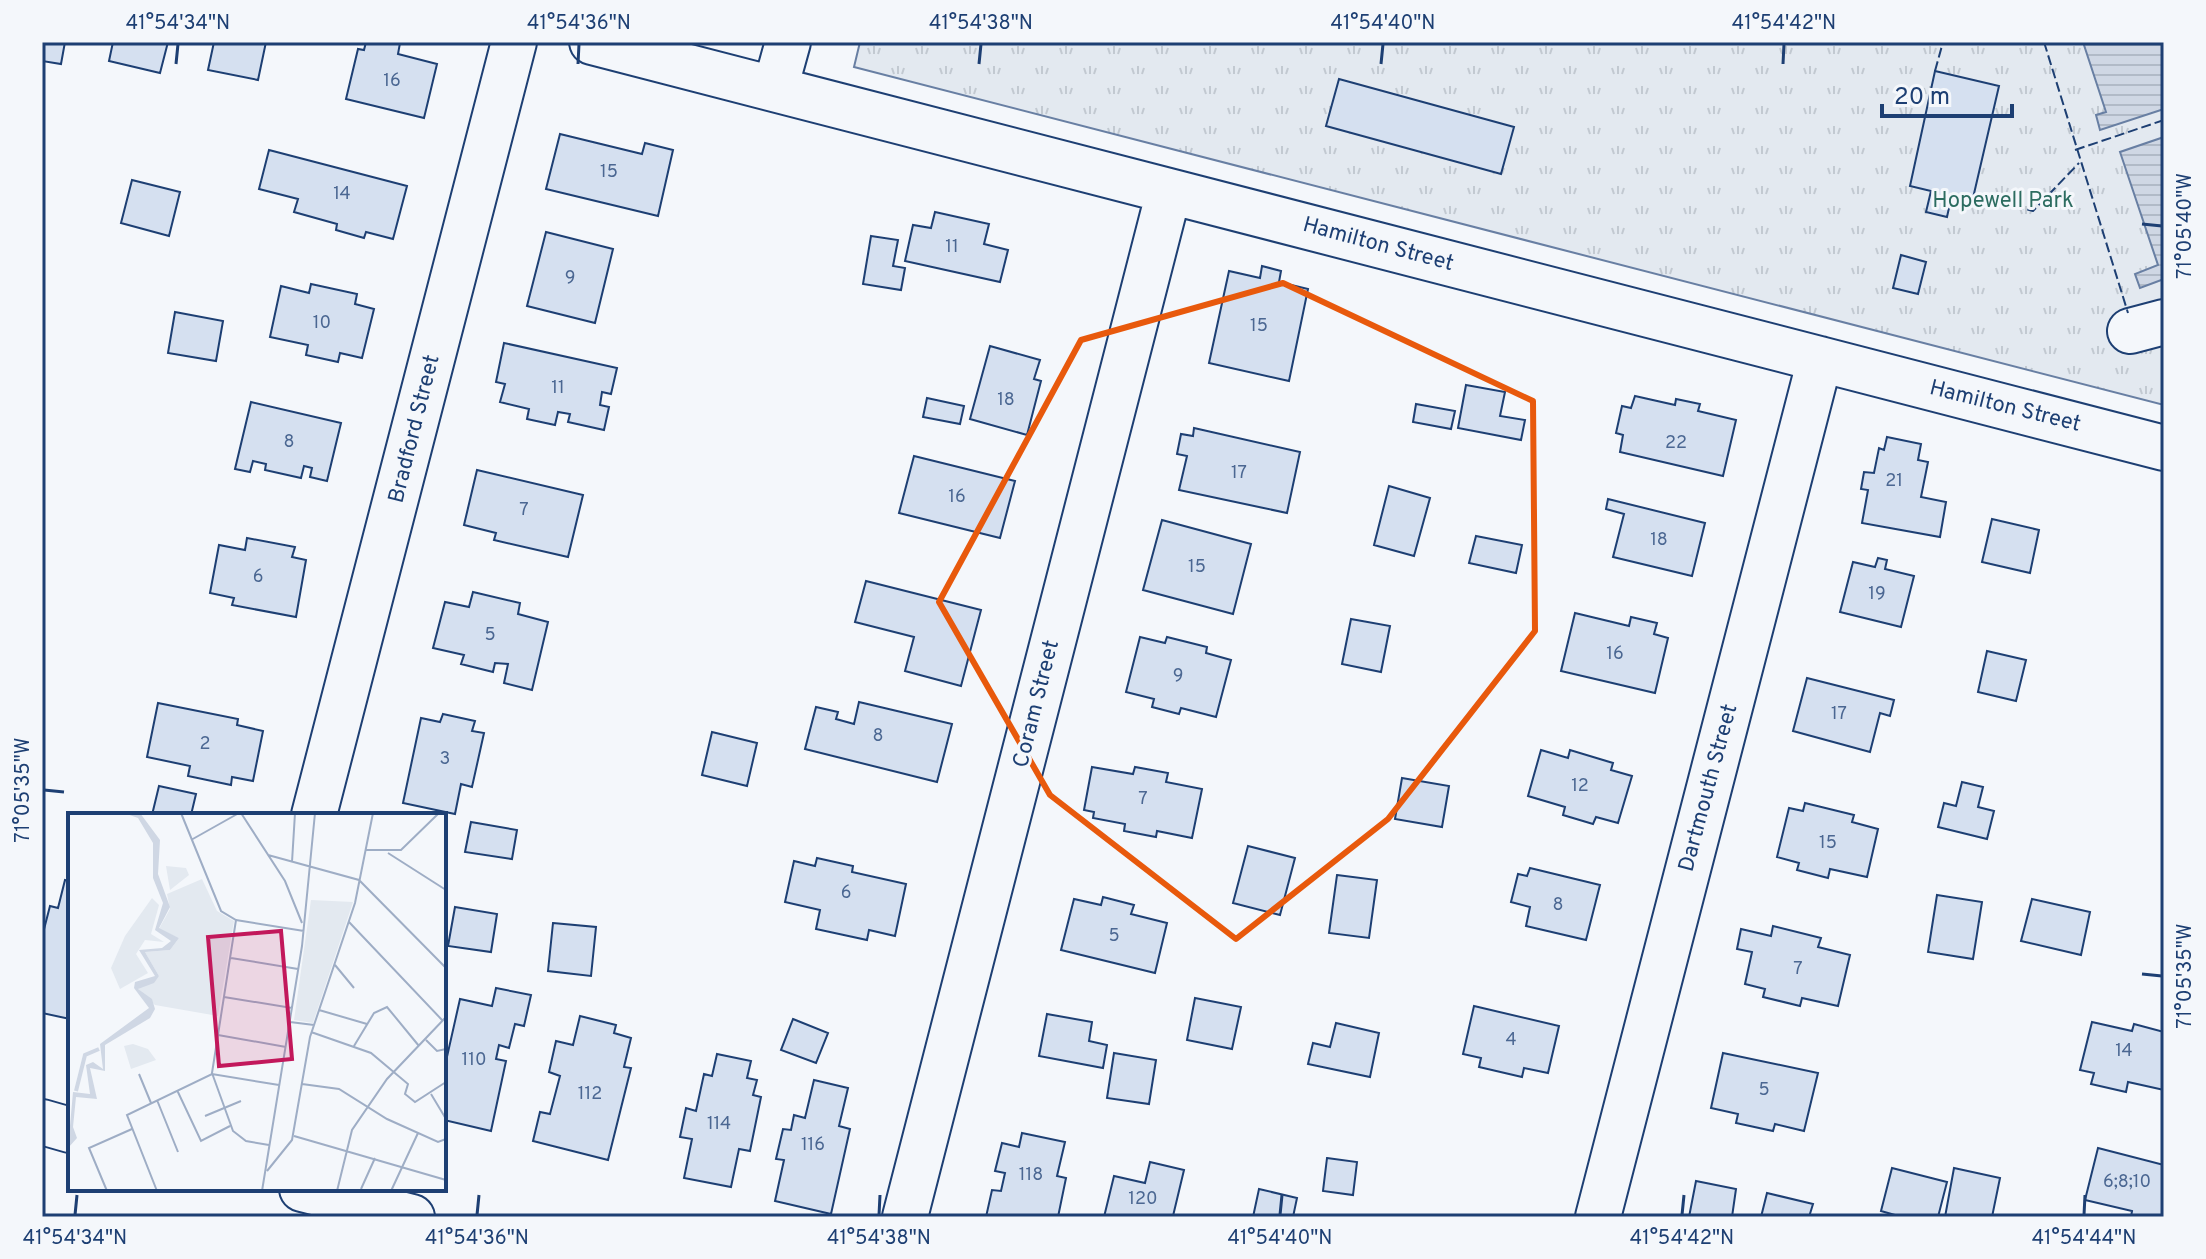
<svg xmlns="http://www.w3.org/2000/svg" width="2206" height="1259" font-family="Overpass,sans-serif">
<style>
.park{fill:url(#park-tufts);stroke:#687fa3;stroke-width:2}
.water{fill:url(#water-rules);stroke:#687fa3;stroke-width:2}
.building{fill:#d5e0f0;stroke:#1d3f73;stroke-width:2}
.lines{fill:none;stroke-linecap:round;stroke-linejoin:round}
.minor-casing{stroke:#1d3f73;stroke-width:48}
.major-casing{stroke:#1d3f73;stroke-width:48}
.minor{stroke:#f4f7fb;stroke-width:44}
.major{stroke:#f4f7fb;stroke-width:44}
.fence{stroke:#1d3f73;stroke-width:2;stroke-dasharray:10 4;stroke-linecap:butt}
.marked{fill:none;stroke:#e8590c;stroke-width:6;stroke-linejoin:round}
.ticks{fill:none;stroke:#1d3f73;stroke-width:3}
.labels{text-anchor:middle;dominant-baseline:central;stroke-width:6;stroke-linejoin:round;paint-order:stroke}
.number-label{font-size:18px;fill:#4b6792}
.park-label{font-size:22px;fill:#2c6c60;stroke:#f4f7fb}
.street-label{font-size:22px;fill:#1d3f73;stroke:#f4f7fb}
.inset-river{fill:none;stroke:#cfd7e4;stroke-width:4}
.inset-road{fill:none;stroke:#9eadc5;stroke-width:2}
.view{fill:#c2185b;fill-opacity:0.15;stroke:#c2185b;stroke-width:4}
.inset-edge{fill:none;stroke:#1d3f73;stroke-width:4}
.neatline{fill:none;stroke:#1d3f73;stroke-width:3}
.ticks-label{font-size:20px;text-anchor:middle;fill:#1d3f73}
</style>
<defs>
<pattern id="park-tufts" width="24" height="20" patternUnits="userSpaceOnUse" patternTransform="scale(2)"><rect width="24" height="20" fill="#e3e9f0"/><path d="M3 7l-1-3M5 7V3M7 7l1-3M15 17l-1-3M17 17v-4M19 17l1-3" fill="none" stroke="#c2c9d1"/></pattern>
<pattern id="water-rules" width="6" height="5" patternUnits="userSpaceOnUse" patternTransform="scale(2)"><rect width="6" height="5" fill="#cfd7e4"/><path d="M0 2.5h6" fill="none" stroke="#b1bac7"/></pattern>
</defs>
<rect width="100%" height="100%" fill="#f4f7fb"/>
<path class="park" d="M860,42H2164V405L854,67Z"/>
<path class="water" d="M2083,42H2164V109L2100,130L2096,115L2106,112Z
M2164,137V279L2140,288L2135,274L2158,265L2120,152Z"/>
<path class="building" d="M42,42H65L61,64L42,61Z
M113,42H168L160,73L109,61Z
M214,42H266L258,80L208,70Z
M366,42L400,43L398,54L437,64L424,118L346,99L358,49L364,50Z
M1935,71L1999,86L1973,198L1952,194L1947,217L1926,212L1931,191L1910,186Z
M1339,79L1514,127L1501,174L1326,126Z
M560,134L642,154L645,143L673,150L658,216L546,189Z
M269,150L407,186L393,239L366,232L364,238L336,230L337,224L294,212L298,199L259,189Z
M132,180L180,192L169,236L121,223Z
M935,212L989,224L984,244L1008,250L1000,282L905,261L913,225L931,228Z
M546,232L613,249L595,323L527,306Z
M871,236L898,240L893,266L905,268L901,290L863,284Z
M1901,255L1926,262L1918,294L1893,288Z
M1262,266L1281,271L1279,282L1308,289L1289,381L1209,363L1229,271L1260,278Z
M311,284L357,294L355,304L374,309L362,358L340,353L338,362L306,355L308,345L270,337L281,286L309,293Z
M175,312L223,321L216,361L168,353Z
M504,343L617,368L611,394L602,392L600,405L609,407L604,430L568,422L570,414L558,412L555,425L527,419L529,409L500,402L505,384L496,382Z
M990,346L1040,360L1034,379L1041,381L1027,435L970,419Z
M1466,385L1505,392L1500,416L1525,420L1521,440L1458,428Z
M1635,396L1675,405L1676,399L1700,404L1698,411L1736,420L1723,476L1620,452L1623,435L1616,433L1622,406L1631,408Z
M927,398L964,406L960,424L923,417Z
M251,402L341,423L327,481L310,477L312,468L304,466L301,478L265,470L266,464L253,461L250,472L235,469Z
M1416,404L1455,411L1451,429L1413,422Z
M1194,428L1300,452L1287,513L1179,490L1187,456L1177,454L1181,434L1193,436Z
M1887,437L1921,444L1918,460L1928,462L1921,497L1946,502L1940,537L1862,523L1868,490L1861,489L1864,472L1874,473L1879,448L1884,450Z
M914,456L1015,481L1000,538L899,513Z
M477,470L583,495L568,557L494,540L496,533L464,525Z
M1389,486L1430,498L1414,556L1374,545Z
M1608,499L1705,523L1692,576L1613,557L1624,514L1606,509Z
M1992,519L2039,530L2030,573L1982,562Z
M1162,520L1251,544L1233,614L1143,590Z
M1476,536L1522,545L1516,573L1469,563Z
M247,538L295,547L292,557L306,560L296,617L232,605L234,598L210,593L219,545L245,550Z
M1878,558L1887,560L1885,569L1914,576L1901,627L1840,612L1853,562L1875,567Z
M866,581L981,610L961,686L905,671L914,637L855,622Z
M473,592L520,603L518,614L548,622L532,690L504,683L508,664L495,663L493,672L461,664L464,655L433,648L445,602L469,607Z
M1575,613L1629,626L1631,617L1657,623L1654,634L1668,638L1655,693L1561,671Z
M1351,619L1390,626L1381,672L1342,664Z
M1140,637L1165,643L1167,637L1207,647L1206,653L1231,660L1216,717L1181,708L1179,714L1152,707L1154,699L1126,692Z
M1987,651L2026,660L2016,701L1978,692Z
M1807,678L1894,700L1890,716L1880,713L1870,752L1793,731Z
M859,702L952,724L937,782L805,749L816,707L838,712L836,719L854,724Z
M158,703L238,719L237,725L263,731L253,781L232,777L231,785L188,776L190,766L147,757Z
M443,714L475,721L472,731L484,733L472,787L461,784L455,814L403,803L421,718L440,722Z
M712,732L757,743L747,786L702,775Z
M1541,750L1568,758L1570,750L1613,763L1611,770L1632,776L1618,823L1596,817L1593,824L1563,815L1565,807L1528,796Z
M1092,767L1133,774L1135,767L1168,773L1166,782L1202,789L1192,838L1157,831L1156,837L1124,831L1125,824L1093,818L1094,812L1084,810Z
M1402,778L1449,786L1442,827L1395,819Z
M1962,782L1983,787L1978,807L1994,811L1987,839L1938,827L1944,803L1956,806Z
M159,786L196,794L191,815H152Z
M1805,803L1854,815L1852,822L1878,829L1867,877L1830,869L1828,878L1797,870L1799,863L1777,857L1789,808L1803,811Z
M471,822L517,830L512,859L465,852Z
M1248,846L1295,858L1280,915L1233,903Z
M817,858L853,866L852,872L906,884L895,936L869,930L867,940L816,929L820,910L785,902L794,861L815,866Z
M1530,868L1600,885L1586,940L1526,926L1530,907L1511,902L1518,874L1527,876Z
M1337,875L1377,880L1369,938L1329,933Z
M65,880L70,881V1019L42,1013V937L50,906L58,908Z
M1937,895L1982,902L1973,959L1928,952Z
M1103,897L1134,905L1131,914L1167,923L1155,973L1061,950L1074,899L1101,905Z
M2032,899L2090,912L2081,955L2021,941Z
M455,907L497,914L491,952L448,946Z
M553,923L596,927L591,976L548,971Z
M1773,926L1821,938L1818,947L1850,955L1838,1006L1802,998L1800,1006L1763,997L1765,989L1745,984L1752,952L1737,949L1741,929L1771,936Z
M496,988L531,995L524,1026L515,1024L509,1048L499,1045L496,1059L506,1061L491,1131L444,1120V1070L460,999L492,1006Z
M1195,998L1241,1007L1232,1049L1187,1040Z
M1474,1006L1559,1026L1548,1073L1524,1068L1522,1077L1479,1067L1481,1058L1463,1054Z
M1047,1014L1092,1022L1089,1041L1107,1045L1103,1068L1039,1056Z
M580,1016L616,1025L614,1033L631,1038L624,1067L631,1068L608,1160L533,1141L540,1112L550,1114L560,1076L549,1072L556,1041L573,1045Z
M793,1019L828,1033L816,1063L781,1050Z
M2092,1022L2132,1031L2134,1024L2164,1032V1090L2128,1082L2126,1092L2091,1084L2094,1073L2080,1070Z
M1336,1023L1379,1033L1370,1077L1308,1064L1313,1043L1330,1047Z
M1114,1053L1156,1060L1149,1104L1107,1098Z
M1723,1053L1818,1073L1804,1131L1775,1124L1773,1131L1736,1123L1738,1114L1711,1108Z
M717,1054L751,1061L747,1078L757,1080L753,1095L761,1097L750,1151L739,1149L731,1187L684,1178L692,1139L680,1137L686,1108L696,1111L704,1074L712,1076Z
M814,1080L848,1088L839,1126L850,1129L831,1214L775,1201L784,1160L776,1159L783,1129L791,1130L794,1115L805,1118Z
M1022,1133L1065,1142L1057,1176L1066,1178L1058,1217H986L992,1190L1001,1191L1005,1173L995,1171L1002,1143L1019,1147Z
M2098,1148L2164,1165V1217H2131L2132,1211L2085,1200Z
M1327,1158L1357,1162L1353,1195L1323,1191Z
M1150,1162L1184,1170L1173,1216L1179,1217H1104L1114,1176L1145,1183Z
M1892,1168L1947,1182L1938,1217H1902L1881,1211Z
M1954,1168L2000,1178L1992,1217H1945Z
M1696,1181L1736,1189L1732,1217H1689Z
M1259,1189L1297,1198L1293,1217H1253Z
M1767,1193L1813,1204L1809,1217H1761Z"/>
<g class="lines">
<defs>
<path id="minor" d="M592,42L2164,448
M775,89L788,42
M2130,331L2164,322
M314,815L514,42
M905,1217L1169,191
M1598,1217L1820,359"/>
<path id="major" d="M42,1122L70,1130
M302,1189L412,1217"/>
</defs>
<use href="#minor" class="minor-casing"/>
<use href="#major" class="major-casing"/>
<use href="#minor" class="minor"/>
<use href="#major" class="major"/>
<path class="fence" d="M2044,42L2128,313
M1935,71L1943,42
M2075,150L2164,120
M1973,196L2033,211L2079,163"/>
</g>
<path class="marked" d="M1283,283L1533,401L1535,631L1388,819L1236,939L1050,795L939,602L1081,340Z"/>
<path class="ticks" d="M176,64L178,44M578,64L579,44M979,64L981,44M1381,64L1383,44M1783,64L1784,44M2142,224L2162,226M44,790L64,792M2142,974L2162,976M75,1215L77,1195M477,1215L479,1195M879,1215L880,1195M1280,1215L1282,1195M1682,1215L1684,1195M2084,1215L2085,1195"/>
<g class="labels">
<g class="number-label">
<text x="392" y="81">16</text>
<text x="609" y="172">15</text>
<text x="342" y="194">14</text>
<text x="952" y="247">11</text>
<text x="570" y="278">9</text>
<text x="322" y="323">10</text>
<text x="1259" y="326">15</text>
<text x="558" y="388">11</text>
<text x="1006" y="400">18</text>
<text x="289" y="442">8</text>
<text x="1676" y="443">22</text>
<text x="1239" y="473">17</text>
<text x="1894" y="481">21</text>
<text x="957" y="497">16</text>
<text x="524" y="510">7</text>
<text x="1659" y="540">18</text>
<text x="1197" y="567">15</text>
<text x="258" y="577">6</text>
<text x="1877" y="594">19</text>
<text x="490" y="635">5</text>
<text x="1615" y="654">16</text>
<text x="1178" y="676">9</text>
<text x="1839" y="714">17</text>
<text x="878" y="736">8</text>
<text x="205" y="744">2</text>
<text x="445" y="759">3</text>
<text x="1580" y="786">12</text>
<text x="1143" y="799">7</text>
<text x="1828" y="843">15</text>
<text x="846" y="893">6</text>
<text x="1558" y="905">8</text>
<text x="1114" y="936">5</text>
<text x="1798" y="969">7</text>
<text x="1511" y="1040">4</text>
<text x="2124" y="1051">14</text>
<text x="474" y="1060">110</text>
<text x="1764" y="1090">5</text>
<text x="590" y="1094">112</text>
<text x="719" y="1124">114</text>
<text x="813" y="1145">116</text>
<text x="1031" y="1175">118</text>
<text x="2127" y="1182">6;8;10</text>
<text x="1143" y="1199">120</text>
</g>
<g class="park-label">
<text x="2003" y="201">Hopewell Park</text>
</g>
<g class="street-label">
<text transform="translate(1378 245) rotate(15)">Hamilton Street</text>
<text transform="translate(2005 407) rotate(14)">Hamilton Street</text>
<text transform="translate(415 429) rotate(-76)">Bradford Street</text>
<text transform="translate(1037 704) rotate(-76)">Coram Street</text>
<text transform="translate(1709 788) rotate(-75)">Dartmouth Street</text>
</g>
</g>
<g transform="translate(68 813)">
<rect width="378" height="378" fill="#f4f7fb"/>
<path d="M98,53L118,55L121,62L102,77ZM84,85L91,92L83,121L96,129L77,127L68,141L80,160L52,176L43,155L57,123Z" fill="#e3e9f0"/>
<path d="M243,87L285,89L245,210L226,207Z" fill="#e3e9f0"/>
<path d="M134,66L149,98L166,108L150,203L87,192L70,176L91,163L77,139L102,137L111,125L91,116L102,96L99,81Z" fill="#e3e9f0"/>
<path d="M65,231L80,236L88,247L63,256L56,233Z" fill="#e3e9f0"/>
<path d="M56,0H72L92,27L90,61L102,94L91,115L111,125L102,137L77,139L91,163L86,170L70,176L84,186L87,196L82,205L37,232V258L22,255L29,286L8,284L5,314L9,325L0,335L5,279L22,281L18,252L25,249L35,256L32,231L81,195L66,175L67,169L87,163L71,137L94,135L103,128L87,117L95,90L85,65V30L70,5Z" fill="#cfd7e4"/>
<path class="inset-river" d="M8,278L17,242L31,236"/>
<path class="inset-road" d="M113,0L153,98L168,107L236,118M173,0L217,68L234,110M123,27L171,0M298,37H333L371,0M320,40L378,77M200,42L291,67L378,155M224,49L227,0M168,107L144,260L165,318L178,328L201,332M281,109L375,208M163,145L230,156M267,152L286,175M156,184L224,195M251,197L299,211M222,209L246,212M243,219L303,240L340,271L337,281L347,289L378,269M150,222L218,234M358,227L369,238L378,236M286,233L306,200L319,194L351,233M71,261L83,290M234,271L271,276L319,306L370,329L378,326M109,277L133,328L162,313M363,281L378,306M89,287L110,339M137,303L173,288M226,323L378,367M199,358L224,327L242,224L287,90L305,0M293,376L307,345M39,378L21,335L64,316M89,378L59,302L144,261L211,272M194,378L234,133L247,0M269,378L284,317L319,266L378,204M323,378L350,320"/>
<path class="view" d="M213,118L224,246L151,253L140,124Z"/>
<rect width="378" height="378" class="inset-edge"/>
</g>
<rect width="2206" height="1259" fill="none" stroke="#f4f7fb" stroke-width="88"/>
<path d="M1882 104v12h130v-12" fill="none" stroke="#1d3f73" stroke-width="4"/>
<text x="1894" y="104" font-size="24" fill="#1d3f73" stroke="#f4f7fb" stroke-width="6" paint-order="stroke">20 m</text>
<rect x="44" y="44" width="2118" height="1171" class="neatline"/>
<g class="ticks-label">
<text x="178" y="29">41°54'34"N</text>
<text x="579" y="29">41°54'36"N</text>
<text x="981" y="29">41°54'38"N</text>
<text x="1383" y="29">41°54'40"N</text>
<text x="1784" y="29">41°54'42"N</text>
<text transform="translate(2184 226) rotate(-90)" y="7">71°05'40"W</text>
<text transform="translate(22 790) rotate(-90)" y="7">71°05'35"W</text>
<text transform="translate(2184 976) rotate(-90)" y="7">71°05'35"W</text>
<text x="75" y="1244">41°54'34"N</text>
<text x="477" y="1244">41°54'36"N</text>
<text x="879" y="1244">41°54'38"N</text>
<text x="1280" y="1244">41°54'40"N</text>
<text x="1682" y="1244">41°54'42"N</text>
<text x="2084" y="1244">41°54'44"N</text>
</g>
</svg>
